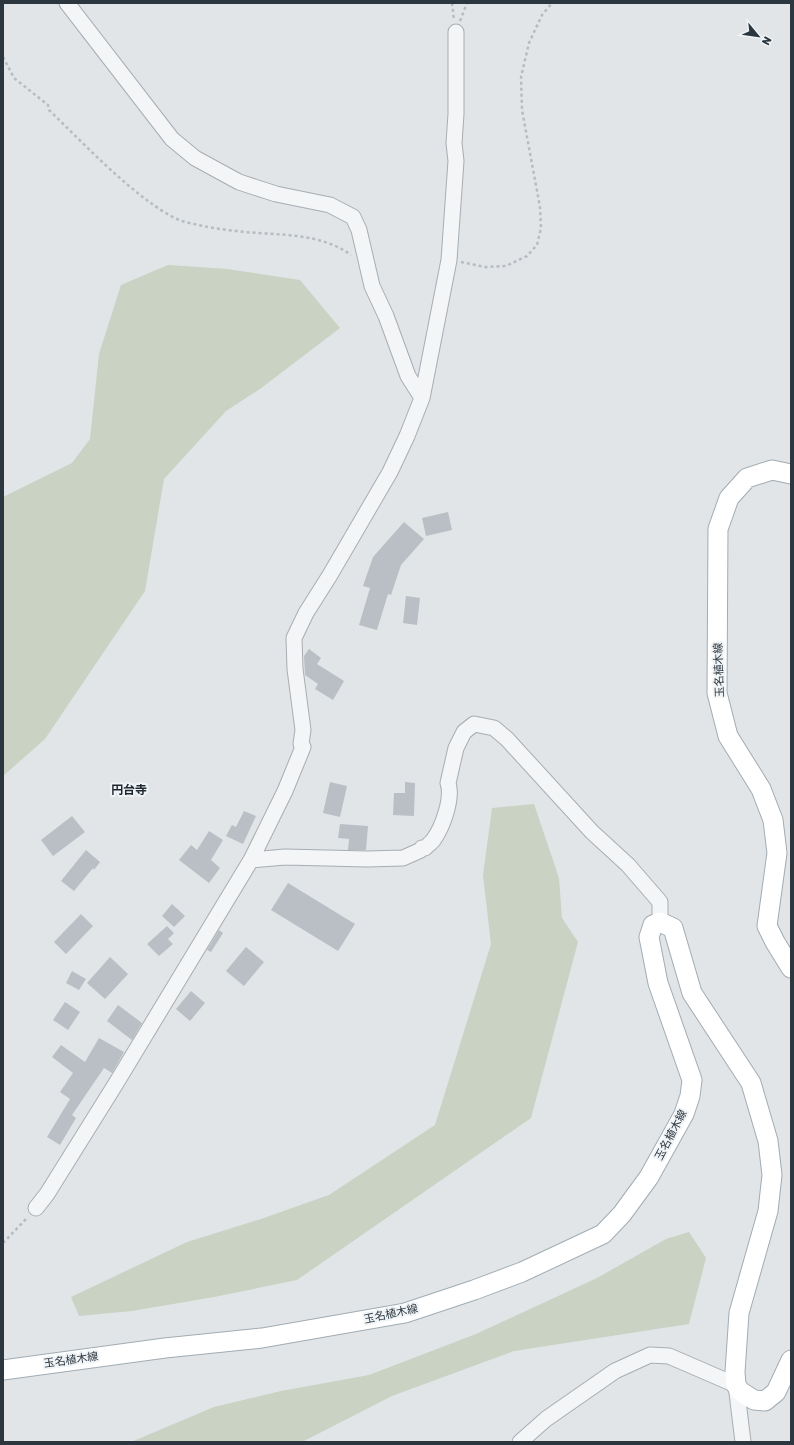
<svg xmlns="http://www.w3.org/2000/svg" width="794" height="1445" font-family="Rubik,'Noto Sans JP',sans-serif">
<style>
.green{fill:#c9d2c3}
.building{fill:#b9bfc5}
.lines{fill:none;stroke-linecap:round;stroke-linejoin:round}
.minor-casing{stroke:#a7adb2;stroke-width:17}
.major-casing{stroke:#a1acb3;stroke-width:21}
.path{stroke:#b7bcc0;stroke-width:2.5;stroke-dasharray:3 3;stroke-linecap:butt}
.minor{stroke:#f3f5f7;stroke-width:15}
.major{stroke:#fff;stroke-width:19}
.labels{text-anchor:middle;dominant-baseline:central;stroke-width:4;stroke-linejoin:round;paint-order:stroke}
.street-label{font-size:11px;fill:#2b363f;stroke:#f0f4f6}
.neighbourhood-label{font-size:12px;font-weight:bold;fill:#1d2730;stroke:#f0f4f6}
</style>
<rect width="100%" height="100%" fill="#e1e5e8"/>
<path class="green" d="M168,265L227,269L300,280L340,328L260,389L226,411L164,479L145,591L45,739L3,776V497L72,463L90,439L99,354L121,285Z
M534,804L559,878L562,918L578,942L531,1118L297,1280L214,1297L132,1311L79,1316L71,1297L187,1242L258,1220L329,1195L435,1125L491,944L483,875L492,808Z
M689,1232L706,1258L689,1324L514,1351L392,1396L302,1442H131L214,1407L281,1391L369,1375L476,1334L597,1278L666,1239Z"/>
<path class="building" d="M448,512L452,530L426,536L422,518Z
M404,522L424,539L401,565L391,595L388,594L377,630L359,625L370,588L363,586L373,557Z
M406,596L420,598L417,625L403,623Z
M309,649L321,658L317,664L344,681L333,700L315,689L318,684L305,675L304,656Z
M330,782L347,786L340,817L323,813Z
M405,782L415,783L414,816L393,815L394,793H405Z
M244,811L256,816L243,844L226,836L232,825L236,827Z
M72,816L85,832L53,856L41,840Z
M340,824L368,826L366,850H348L349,839L338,838Z
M209,831L223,840L211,860L220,868L209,883L179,860L191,845L197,850Z
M86,850L100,862L94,870L93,868L74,891L61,881Z
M288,883L355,924L338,951L271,910Z
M172,904L185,916L174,927L162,916Z
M81,914L93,926L66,954L54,942Z
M167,926L174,933L168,939L173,944L159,956L147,944Z
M219,930L223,933L211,952L207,950Z
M246,947L264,962L244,986L226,971Z
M110,957L128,974L105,999L87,983Z
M72,971L86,979L79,990L66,983Z
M191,991L205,1003L190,1021L176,1009Z
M65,1002L80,1012L68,1030L53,1020Z
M118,1005L142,1023L132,1040L107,1021Z
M99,1038L124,1052L112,1073L104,1068L72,1115L76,1118L60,1145L47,1137L70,1099L60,1092L73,1073L52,1057L61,1045L85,1062Z"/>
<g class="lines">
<defs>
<path id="minor" d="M67,3L172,139L195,158L239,182L276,194L330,205L353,217L359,230L372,286L386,316L408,376L422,398
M251,860L285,857L367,859L403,858L421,850L422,848H425C428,845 432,842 434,839C443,826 453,798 448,783L456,748L464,732L474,724L494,728L507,739L592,832L628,865L660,902V922
M36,1208L47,1194L115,1085L251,860L285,791L303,747L301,744L303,730L295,669L294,638L306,613L330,575L390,472L407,436L422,398L449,260L456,161L454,143L456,114V32
M520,1442L546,1419L615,1371L650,1355L669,1356L736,1385L743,1442"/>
<path id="major" d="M791,474L772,470L747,478L729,498L718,529L717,693L728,736L761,789L773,820L777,853L767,926L775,942L791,968
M3,1370L165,1348L262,1338L405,1313L474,1290L522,1272L603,1234L622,1214L649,1177L684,1114L690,1096L692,1080L658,983L649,937L653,925L660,922L673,928L692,993L751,1083L768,1141L772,1175L768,1211L739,1313L735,1372L736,1385L740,1391L754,1400L765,1401L776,1392L791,1360"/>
</defs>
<use href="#minor" class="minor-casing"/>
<use href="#major" class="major-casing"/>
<path class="path" d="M452,3L454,20
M460,21L467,3
M3,57L14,78L48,105L49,110C81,141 112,174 148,201C158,208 170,217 182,221C200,226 218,229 236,231C275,236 318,231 351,255
M461,262L485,267L506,266L527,256L537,245L541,228L540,207L522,110L521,77L529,43L542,15L552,3
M3,1243L28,1217"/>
<use href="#minor" class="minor"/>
<use href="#major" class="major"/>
</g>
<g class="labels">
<g class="street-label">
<text transform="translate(719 670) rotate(-92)">玉名植木線</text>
<text transform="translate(671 1135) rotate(-62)">玉名植木線</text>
<text transform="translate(391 1314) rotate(-12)">玉名植木線</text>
<text transform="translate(71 1360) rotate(-8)">玉名植木線</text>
</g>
<g class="neighbourhood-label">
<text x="129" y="790">円台寺</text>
</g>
</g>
<rect width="794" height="1445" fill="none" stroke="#2b363f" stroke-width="8"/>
<g transform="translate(758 36) rotate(119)" stroke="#f0f4f6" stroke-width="3" paint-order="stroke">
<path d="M0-3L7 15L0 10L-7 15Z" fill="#2b363f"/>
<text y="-6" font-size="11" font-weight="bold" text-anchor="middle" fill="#2b363f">N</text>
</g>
</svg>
